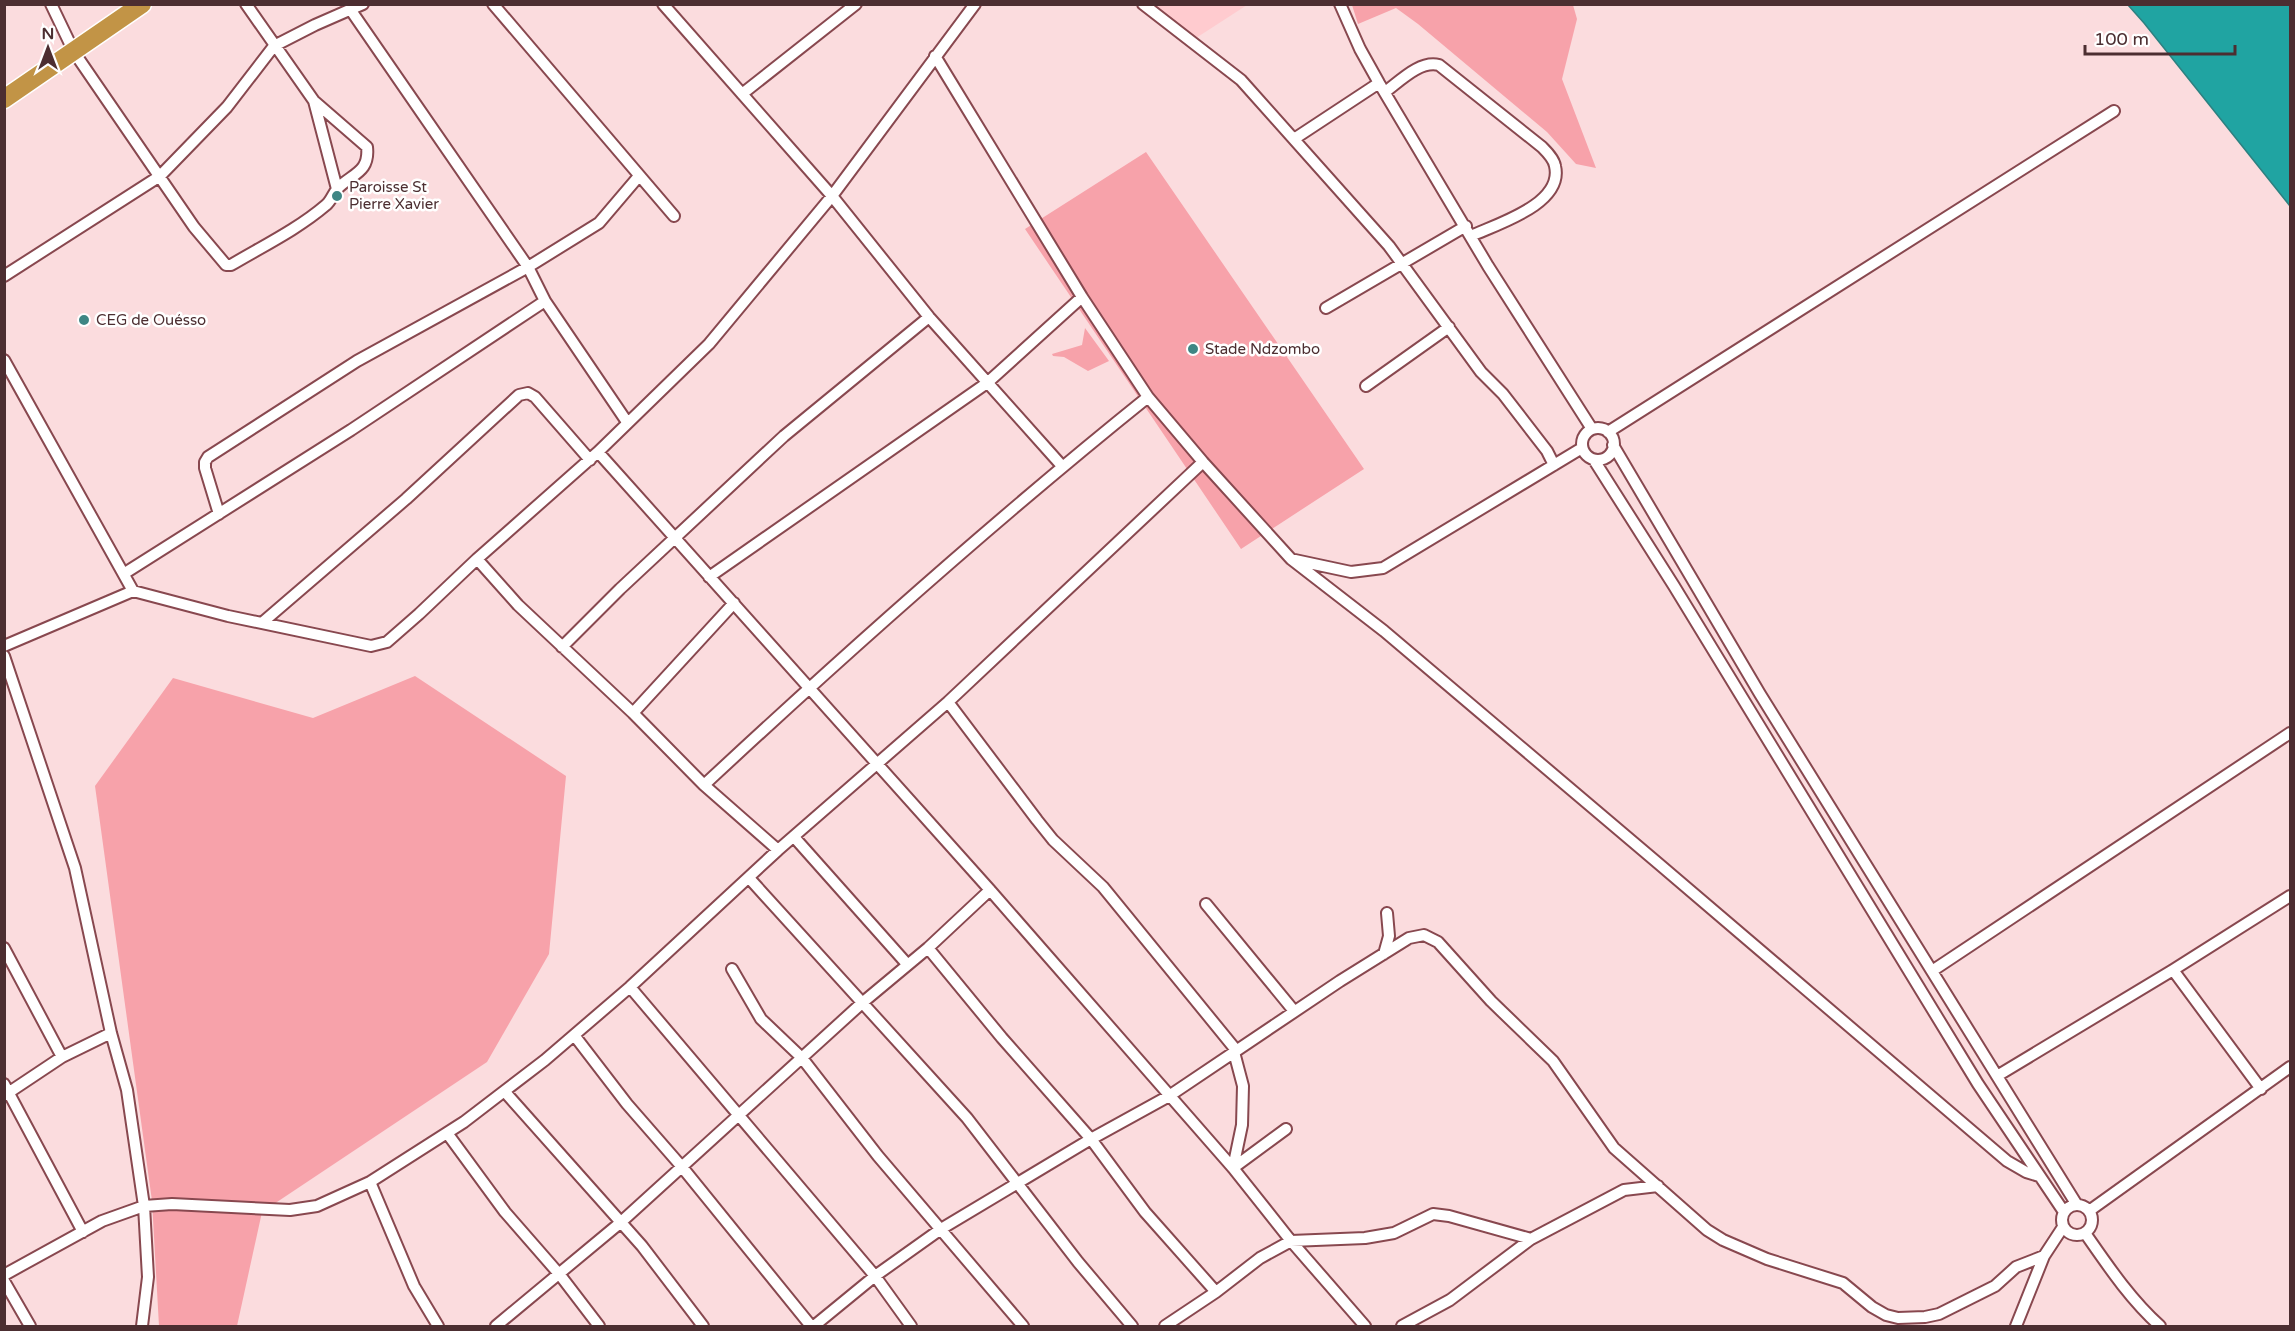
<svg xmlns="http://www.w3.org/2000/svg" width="2295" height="1331" font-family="'Varela Round',sans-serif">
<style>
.built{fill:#ffcbcf}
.green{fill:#f7a2aa}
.water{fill:#20a4a2;stroke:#2d8180;stroke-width:1.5}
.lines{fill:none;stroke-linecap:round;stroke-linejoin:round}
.minor-casing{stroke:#88484f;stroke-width:14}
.trunk-casing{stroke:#fff;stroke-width:21}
.minor{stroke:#fff;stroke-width:10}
.trunk{stroke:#c29446;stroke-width:18}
.poi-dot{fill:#3e8684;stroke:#fff;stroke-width:2}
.labels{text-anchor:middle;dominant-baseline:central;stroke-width:5;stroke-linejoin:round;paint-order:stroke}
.poi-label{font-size:15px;fill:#4c2e31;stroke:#fff;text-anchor:start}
</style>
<rect width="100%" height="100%" fill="#fbdcde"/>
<path class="built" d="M1151,5H1247L1196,38Z"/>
<path class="green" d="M1352,5H1573L1577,19L1562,79L1596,168L1576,164L1547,132L1418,24L1396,8L1358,24Z
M1146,152L1364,469L1241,549L1025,229Z
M1085,328L1109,361L1088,371L1064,357L1053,356L1052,354L1082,345Z
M415,676L566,776L549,954L487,1062L262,1212L237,1326H159L152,1201L95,786L173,678L313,718Z"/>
<path class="water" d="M2128,5H2290V206L2144,23Z"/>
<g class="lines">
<defs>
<path id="minor" d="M51,4L74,52L194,227L226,265H231C263,246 298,229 326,205C331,201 333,194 337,189C351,174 370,173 367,147L314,101L246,4
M493,4L674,216
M663,4L832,196L929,317L1062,466
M1143,4L1241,80L1389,246L1481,372L1503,394L1547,451L1554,465
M1340,4L1360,49L1379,83L1488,266L1592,429
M350,9L528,267L545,301L627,422
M935,56L1082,297L1148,397L1203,462L1291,559L1384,631L1659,864L2007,1161L2026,1172L2039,1176
M1385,92C1400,81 1420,60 1439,65L1542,147C1547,152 1554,159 1555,166C1564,204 1497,224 1471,236
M742,94L856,4
M314,101L337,189
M1294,139L1379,83
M4,276L160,176L227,107L274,46L315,25L363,4
M1326,308L1466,226
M4,360L133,591L228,616L371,646L387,642L419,614L477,559L598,452L709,344L832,196L975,4
M1366,386L1449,327
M1582 444a16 16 0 1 1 32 0a16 16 0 1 1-32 0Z
M1608,432L2114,111
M1613,445L1760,694L2077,1205
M598,452L990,890L1233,1168L1291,1241L1365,1326
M1594,460L1674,586L1978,1084L2064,1212
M219,514L205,468V462L208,457L357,361L528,267L599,223L639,176
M477,559L518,605L633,713L704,785L778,850
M1295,560L1351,572L1383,568L1582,448
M125,573L351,430L545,301
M709,577L987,383L1082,297
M263,622L406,499L519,395L528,393L535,397L590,460
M4,646L133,591
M562,647L620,589L784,436L929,317
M4,656L75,868L111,1033L127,1090L144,1206L148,1277L142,1326
M948,702L1037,820L1053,840L1103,887L1236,1050
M633,713L734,603
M704,785C848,651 995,520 1148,397
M794,837L907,964
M749,878L967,1118L1078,1262L1132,1326
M1206,904L1294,1011
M4,948L62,1057
M928,948L1002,1038L1091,1139L1145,1212L1216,1292
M1384,954L1389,936L1387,913
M732,969L761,1019L802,1058L878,1156L1023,1326
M2173,970L2261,1089
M1932,971L2290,733
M630,987L875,1276L911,1326
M574,1035L627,1104L682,1167L811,1326
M1997,1076L2173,970L2290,896
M4,1084L83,1232
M505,1092L642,1246L703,1326
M5,1095L62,1057L111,1033
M447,1133L505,1212L560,1275L599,1326
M1233,1168L1242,1125L1243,1086L1234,1052
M1233,1168L1286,1129
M370,1182L414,1286L438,1326
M2062 1220a15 15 0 1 1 30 0a15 15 0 1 1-30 0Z
M2089,1211L2290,1067
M2085,1233C2108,1266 2130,1299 2160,1326
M4,1275L102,1221L144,1206L172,1204L290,1210L317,1206L370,1182L464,1122L545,1060L630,987L778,850L948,702L1203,462
M4,1281L30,1326
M496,1326L620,1223L862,1003L928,948L990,890
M814,1326L875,1276L941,1229L1091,1139L1169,1096L1340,981L1409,938L1424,935L1438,942L1491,1001L1553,1061L1614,1148L1707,1230L1723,1240L1767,1259L1843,1283L1872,1307L1886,1315L1898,1318L1925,1317L1939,1314L1995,1286L2016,1267L2044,1256
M1165,1326L1216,1292L1260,1258L1291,1241L1365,1238L1394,1233L1433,1214L1449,1216L1531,1239
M1402,1326L1450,1300L1531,1239L1624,1190L1658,1186
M2016,1326L2044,1256L2063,1227"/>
<path id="trunk" d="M4,99L142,4"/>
</defs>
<use href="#minor" class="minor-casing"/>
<use href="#trunk" class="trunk-casing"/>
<use href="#minor" class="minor"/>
<use href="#trunk" class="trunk"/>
</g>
<g class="poi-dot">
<circle cx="337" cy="196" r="6"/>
<circle cx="84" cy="320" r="6"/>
<circle cx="1193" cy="349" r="6"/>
</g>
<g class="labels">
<g class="poi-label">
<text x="349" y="187">Paroisse St<tspan x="349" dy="17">Pierre Xavier</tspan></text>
<text x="96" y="320">CEG de Ouésso</text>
<text x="1205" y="349">Stade Ndzombo</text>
</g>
</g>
<rect width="2295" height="1331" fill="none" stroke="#4c2e31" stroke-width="12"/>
<g transform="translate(48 48)" stroke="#ffffff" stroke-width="4.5" paint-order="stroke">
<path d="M0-4.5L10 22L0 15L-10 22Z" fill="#4c2e31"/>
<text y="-9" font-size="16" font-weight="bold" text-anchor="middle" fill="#4c2e31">N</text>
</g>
<path d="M2085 45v9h150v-9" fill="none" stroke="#4c2e31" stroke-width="3"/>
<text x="2094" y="45" font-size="18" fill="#4c2e31" stroke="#ffffff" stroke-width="4.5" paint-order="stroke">100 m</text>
</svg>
